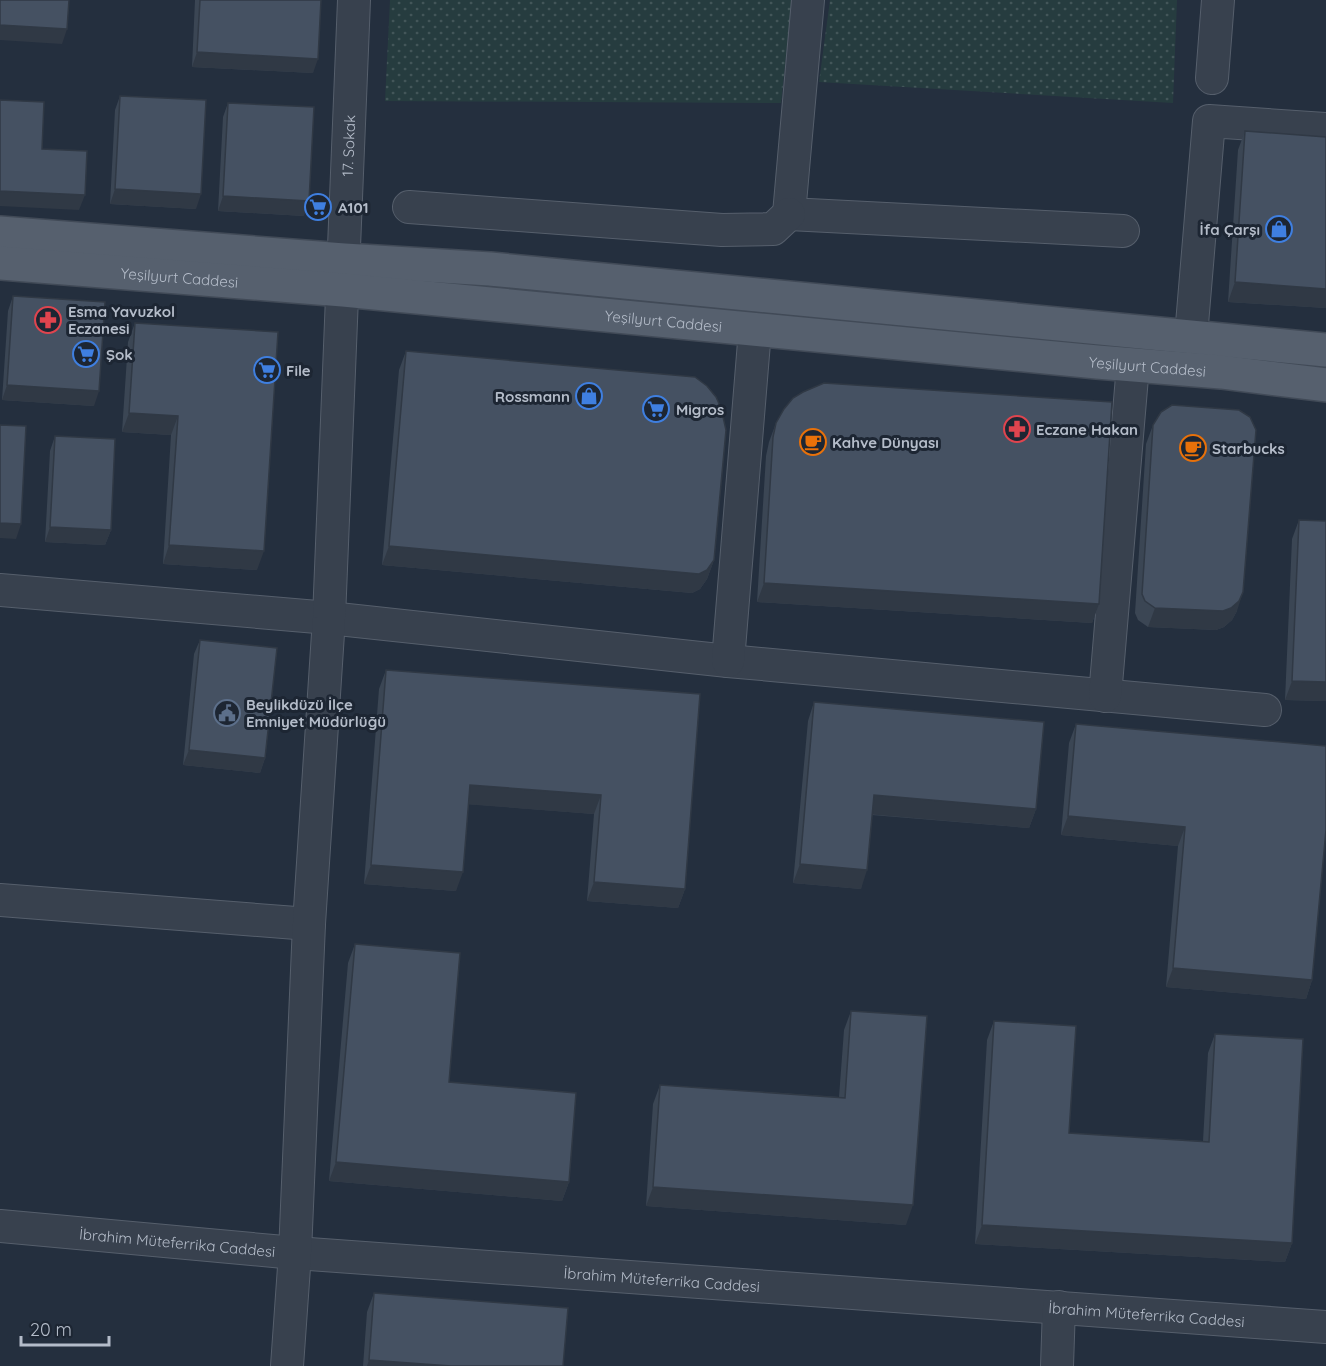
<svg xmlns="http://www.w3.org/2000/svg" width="1326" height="1366" font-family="Quicksand,sans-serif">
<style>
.green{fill:url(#green-dots)}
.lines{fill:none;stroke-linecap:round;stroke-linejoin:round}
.minor-casing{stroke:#565f6c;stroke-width:34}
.major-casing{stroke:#414a57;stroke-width:36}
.minor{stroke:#38414e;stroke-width:32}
.major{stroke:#56606e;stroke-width:33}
.wall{fill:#3b4654}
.shaded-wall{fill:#303945}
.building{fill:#455162;stroke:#303945;stroke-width:1.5}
.labels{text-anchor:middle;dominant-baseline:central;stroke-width:6;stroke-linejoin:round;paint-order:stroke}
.street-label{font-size:15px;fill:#b4bcc9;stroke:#1d2633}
.poi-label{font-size:15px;font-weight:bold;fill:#b4bcc9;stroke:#1d2633;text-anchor:start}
</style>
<defs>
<pattern id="green-dots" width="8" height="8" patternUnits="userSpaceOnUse" patternTransform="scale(1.5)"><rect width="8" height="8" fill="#263c3f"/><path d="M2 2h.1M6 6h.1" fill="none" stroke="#435659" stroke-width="1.8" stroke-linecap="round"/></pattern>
</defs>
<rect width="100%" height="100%" fill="#242f3e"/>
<path class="green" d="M390,0H792L781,103L385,101Z
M830,0H1177L1173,103L819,82Z"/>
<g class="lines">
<defs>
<g id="minor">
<path d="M808,0L789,214L1123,231"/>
<path d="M1212,78L1218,0"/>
<path d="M409,207L722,230L773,229L789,214"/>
<path d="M1191,336L1209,121L1326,129"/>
<path d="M0,590L329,618L728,661L1265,710"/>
<path d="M728,661L755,330"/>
<path d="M1105,696L1133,365"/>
<path d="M0,900L309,924"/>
<path id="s1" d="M0,1226L295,1253L1326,1327"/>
<path id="s2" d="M287,1366L295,1253L309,924L329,618L354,0"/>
<path d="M1057,1366L1059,1307"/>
</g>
<g id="major">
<path d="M0,233L344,260L490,269L1326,350"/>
<path id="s3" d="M0,263L343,290L1097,362L1221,372L1326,385"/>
</g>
</defs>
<use href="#minor" class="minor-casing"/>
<use href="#major" class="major-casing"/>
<use href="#minor" class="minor"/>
<use href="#major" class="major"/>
</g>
<path class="wall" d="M195,0H321L313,73L192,67Z
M120,96L196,209L110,204L115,110Z
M228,103L304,216L218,211L223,117Z
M1245,131L1326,137V308L1228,302L1238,150Z
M13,296L94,406L2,400L8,311Z
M135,323L257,570L163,564L171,435L122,432L128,342Z
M406,351L714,560L707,579L700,589L692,593L382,565L399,370Z
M776,423L1099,604L1092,623L757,602L766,456L769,442Z
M1153,425L1237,611L1232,620L1224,627L1216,630L1148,627L1138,620L1135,613L1146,444Z
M55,436L111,530L105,545L45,542L50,451Z
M1299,520L1326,521V701L1285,700L1292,539Z
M200,640L265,758L260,773L183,765L194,654Z
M386,670L700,694L685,889L678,908L587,901L594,814L468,804L456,891L364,884L379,689Z
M814,702L1036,809L1029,828L872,815L861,889L793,883L808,721Z
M1076,724L1326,746L1312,980L1306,999L1166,987L1178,846L1061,835L1069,743Z
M355,944L449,1082L569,1182L562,1201L329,1181L348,963Z
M851,1011L906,1225L646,1206L653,1104L660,1085L839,1097L844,1030Z
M994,1021L1069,1133L1203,1141L1208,1053L1215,1034L1292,1243L1285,1262L975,1244L987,1040Z
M374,1293L563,1366H363L367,1312Z"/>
<path class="shaded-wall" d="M0,25L67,29L62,44L0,40Z
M197,52L318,59L313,73L192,67Z
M115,189L201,194L196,209L110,204Z
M0,191L85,195L79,210L0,206Z
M223,196L309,201L304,216L218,211Z
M1235,282L1326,289V308L1228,302Z
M7,385L99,391L94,406L2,400Z
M129,413L178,416L171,435L122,432Z
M0,523L21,524L16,539L0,538Z
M50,527L111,530L105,545L45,542Z
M169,545L264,551L257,570L163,564Z
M389,546L714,560L707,579L700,589L692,593L382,565Z
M764,583L1099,604L1092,623L757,602Z
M1243,592L1237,611L1232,620L1224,627L1216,630L1148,627L1155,608Z
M1292,681L1326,682V701L1285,700Z
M189,750L265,758L260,773L183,765Z
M470,785L601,795L594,814L463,804Z
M874,795L1036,809L1029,828L867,814Z
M1068,816L1185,827L1178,846L1061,835Z
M800,864L867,870L861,889L793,883Z
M371,865L463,872L456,891L364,884Z
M594,882L685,889L678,908L587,901Z
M1173,968L1312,980L1306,999L1166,987Z
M336,1162L569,1182L562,1201L329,1181Z
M653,1187L913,1205L906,1225L646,1206Z
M982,1225L1292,1243L1285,1262L975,1244Z
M369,1360L451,1366H367Z"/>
<path class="building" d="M0,0H69L67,29L0,25Z
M200,0H321L318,59L197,52Z
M120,96L206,100L201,194L115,189Z
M0,100L44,102L42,149L87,151L85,195L0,191Z
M228,103L314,107L309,201L223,196Z
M1245,131L1326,137V289L1235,282Z
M13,296L105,302L99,391L7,385Z
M135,323L278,332L264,551L169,545L178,416L129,413Z
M406,351L695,377L707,386L716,397L721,408L726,430L714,560L707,570L699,574L389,546Z
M824,383L1112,402L1099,604L764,583L773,437L776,423L784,409L793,398L803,392Z
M1172,405L1239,410L1250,417L1256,430L1243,592L1239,601L1231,608L1223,611L1155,608L1145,601L1142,594L1153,425L1161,412Z
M0,425L26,426L21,524L0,523Z
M55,436L115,439L111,530L50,527Z
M1299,520L1326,521V682L1292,681Z
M200,640L277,648L265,758L189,750Z
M386,670L700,694L685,889L594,882L601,795L470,785L463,872L371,865Z
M814,702L1044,722L1036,809L874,795L867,870L800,864Z
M1076,724L1326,746V830L1312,980L1173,968L1185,827L1068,816Z
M355,944L460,953L449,1082L576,1093L569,1182L336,1162Z
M851,1011L927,1016L913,1205L653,1187L660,1085L845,1098Z
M994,1021L1076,1026L1069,1133L1209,1142L1215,1034L1303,1039L1292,1243L982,1225Z
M374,1293L568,1308L563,1366H451L369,1360Z"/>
<defs>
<symbol id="supermarket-ring" viewBox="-11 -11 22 22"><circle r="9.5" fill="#1d2633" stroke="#3f7fe0" stroke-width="1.5"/><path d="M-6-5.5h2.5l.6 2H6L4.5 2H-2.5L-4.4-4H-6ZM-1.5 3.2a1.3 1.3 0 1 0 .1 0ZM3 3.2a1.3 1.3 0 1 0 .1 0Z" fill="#3f7fe0"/></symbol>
<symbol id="shop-ring" viewBox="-11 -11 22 22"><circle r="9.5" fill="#1d2633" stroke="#3f7fe0" stroke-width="1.5"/><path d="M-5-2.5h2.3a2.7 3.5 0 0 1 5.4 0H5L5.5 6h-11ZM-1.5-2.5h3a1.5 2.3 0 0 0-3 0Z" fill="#3f7fe0"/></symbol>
<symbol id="pharmacy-ring" viewBox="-11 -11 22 22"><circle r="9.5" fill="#1d2633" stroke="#e0444e" stroke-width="1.5"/><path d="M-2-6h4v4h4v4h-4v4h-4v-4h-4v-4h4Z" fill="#e0444e"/></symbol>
<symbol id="cafe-ring" viewBox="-11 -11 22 22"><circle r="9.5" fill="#1d2633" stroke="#e8710a" stroke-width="1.5"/><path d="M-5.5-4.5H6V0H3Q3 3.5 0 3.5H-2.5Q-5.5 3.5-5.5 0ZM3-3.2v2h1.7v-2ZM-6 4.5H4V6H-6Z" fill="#e8710a"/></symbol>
<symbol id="civic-ring" viewBox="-11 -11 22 22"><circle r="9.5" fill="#1d2633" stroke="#5c6f8a" stroke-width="1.5"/><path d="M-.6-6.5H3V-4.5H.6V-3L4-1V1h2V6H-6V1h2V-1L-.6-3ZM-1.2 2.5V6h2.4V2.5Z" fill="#5c6f8a"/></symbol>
</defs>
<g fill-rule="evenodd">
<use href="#supermarket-ring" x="303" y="192" width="30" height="30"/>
<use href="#shop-ring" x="1264" y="214" width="30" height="30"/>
<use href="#pharmacy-ring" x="33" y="305" width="30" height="30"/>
<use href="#supermarket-ring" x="71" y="339" width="30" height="30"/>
<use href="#supermarket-ring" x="252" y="355" width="30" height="30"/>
<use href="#shop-ring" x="574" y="381" width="30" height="30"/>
<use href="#supermarket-ring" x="641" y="394" width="30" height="30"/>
<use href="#pharmacy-ring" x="1002" y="414" width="30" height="30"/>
<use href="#cafe-ring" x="798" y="427" width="30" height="30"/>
<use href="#cafe-ring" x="1178" y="433" width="30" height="30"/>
<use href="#civic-ring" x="212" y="698" width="30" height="30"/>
</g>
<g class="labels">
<g class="street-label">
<text stroke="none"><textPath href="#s2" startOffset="1222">17. Sokak</textPath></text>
<text stroke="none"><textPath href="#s3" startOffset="180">Yeşilyurt Caddesi</textPath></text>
<text stroke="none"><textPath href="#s3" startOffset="666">Yeşilyurt Caddesi</textPath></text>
<text stroke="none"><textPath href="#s3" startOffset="1152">Yeşilyurt Caddesi</textPath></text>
<text stroke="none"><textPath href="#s1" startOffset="178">İbrahim Müteferrika Caddesi</textPath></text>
<text stroke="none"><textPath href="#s1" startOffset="664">İbrahim Müteferrika Caddesi</textPath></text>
<text stroke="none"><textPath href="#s1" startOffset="1150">İbrahim Müteferrika Caddesi</textPath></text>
</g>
<g class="poi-label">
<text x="338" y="207">A101</text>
<text x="1260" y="229" text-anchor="end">İfa Çarşı</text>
<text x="68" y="311">Esma Yavuzkol<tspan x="68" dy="17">Eczanesi</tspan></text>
<text x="106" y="354">Şok</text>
<text x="286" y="370">File</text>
<text x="570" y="396" text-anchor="end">Rossmann</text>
<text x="676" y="409">Migros</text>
<text x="1036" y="429">Eczane Hakan</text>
<text x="832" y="442">Kahve Dünyası</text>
<text x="1212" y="448">Starbucks</text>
<text x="246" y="704">Beylikdüzü İlçe<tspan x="246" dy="17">Emniyet Müdürlüğü</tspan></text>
</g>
</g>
<path d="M21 1336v9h88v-9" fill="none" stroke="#b4bcc9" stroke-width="3"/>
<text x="30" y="1336" font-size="18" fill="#b4bcc9" stroke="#1d2633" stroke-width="4.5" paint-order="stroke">20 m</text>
</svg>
